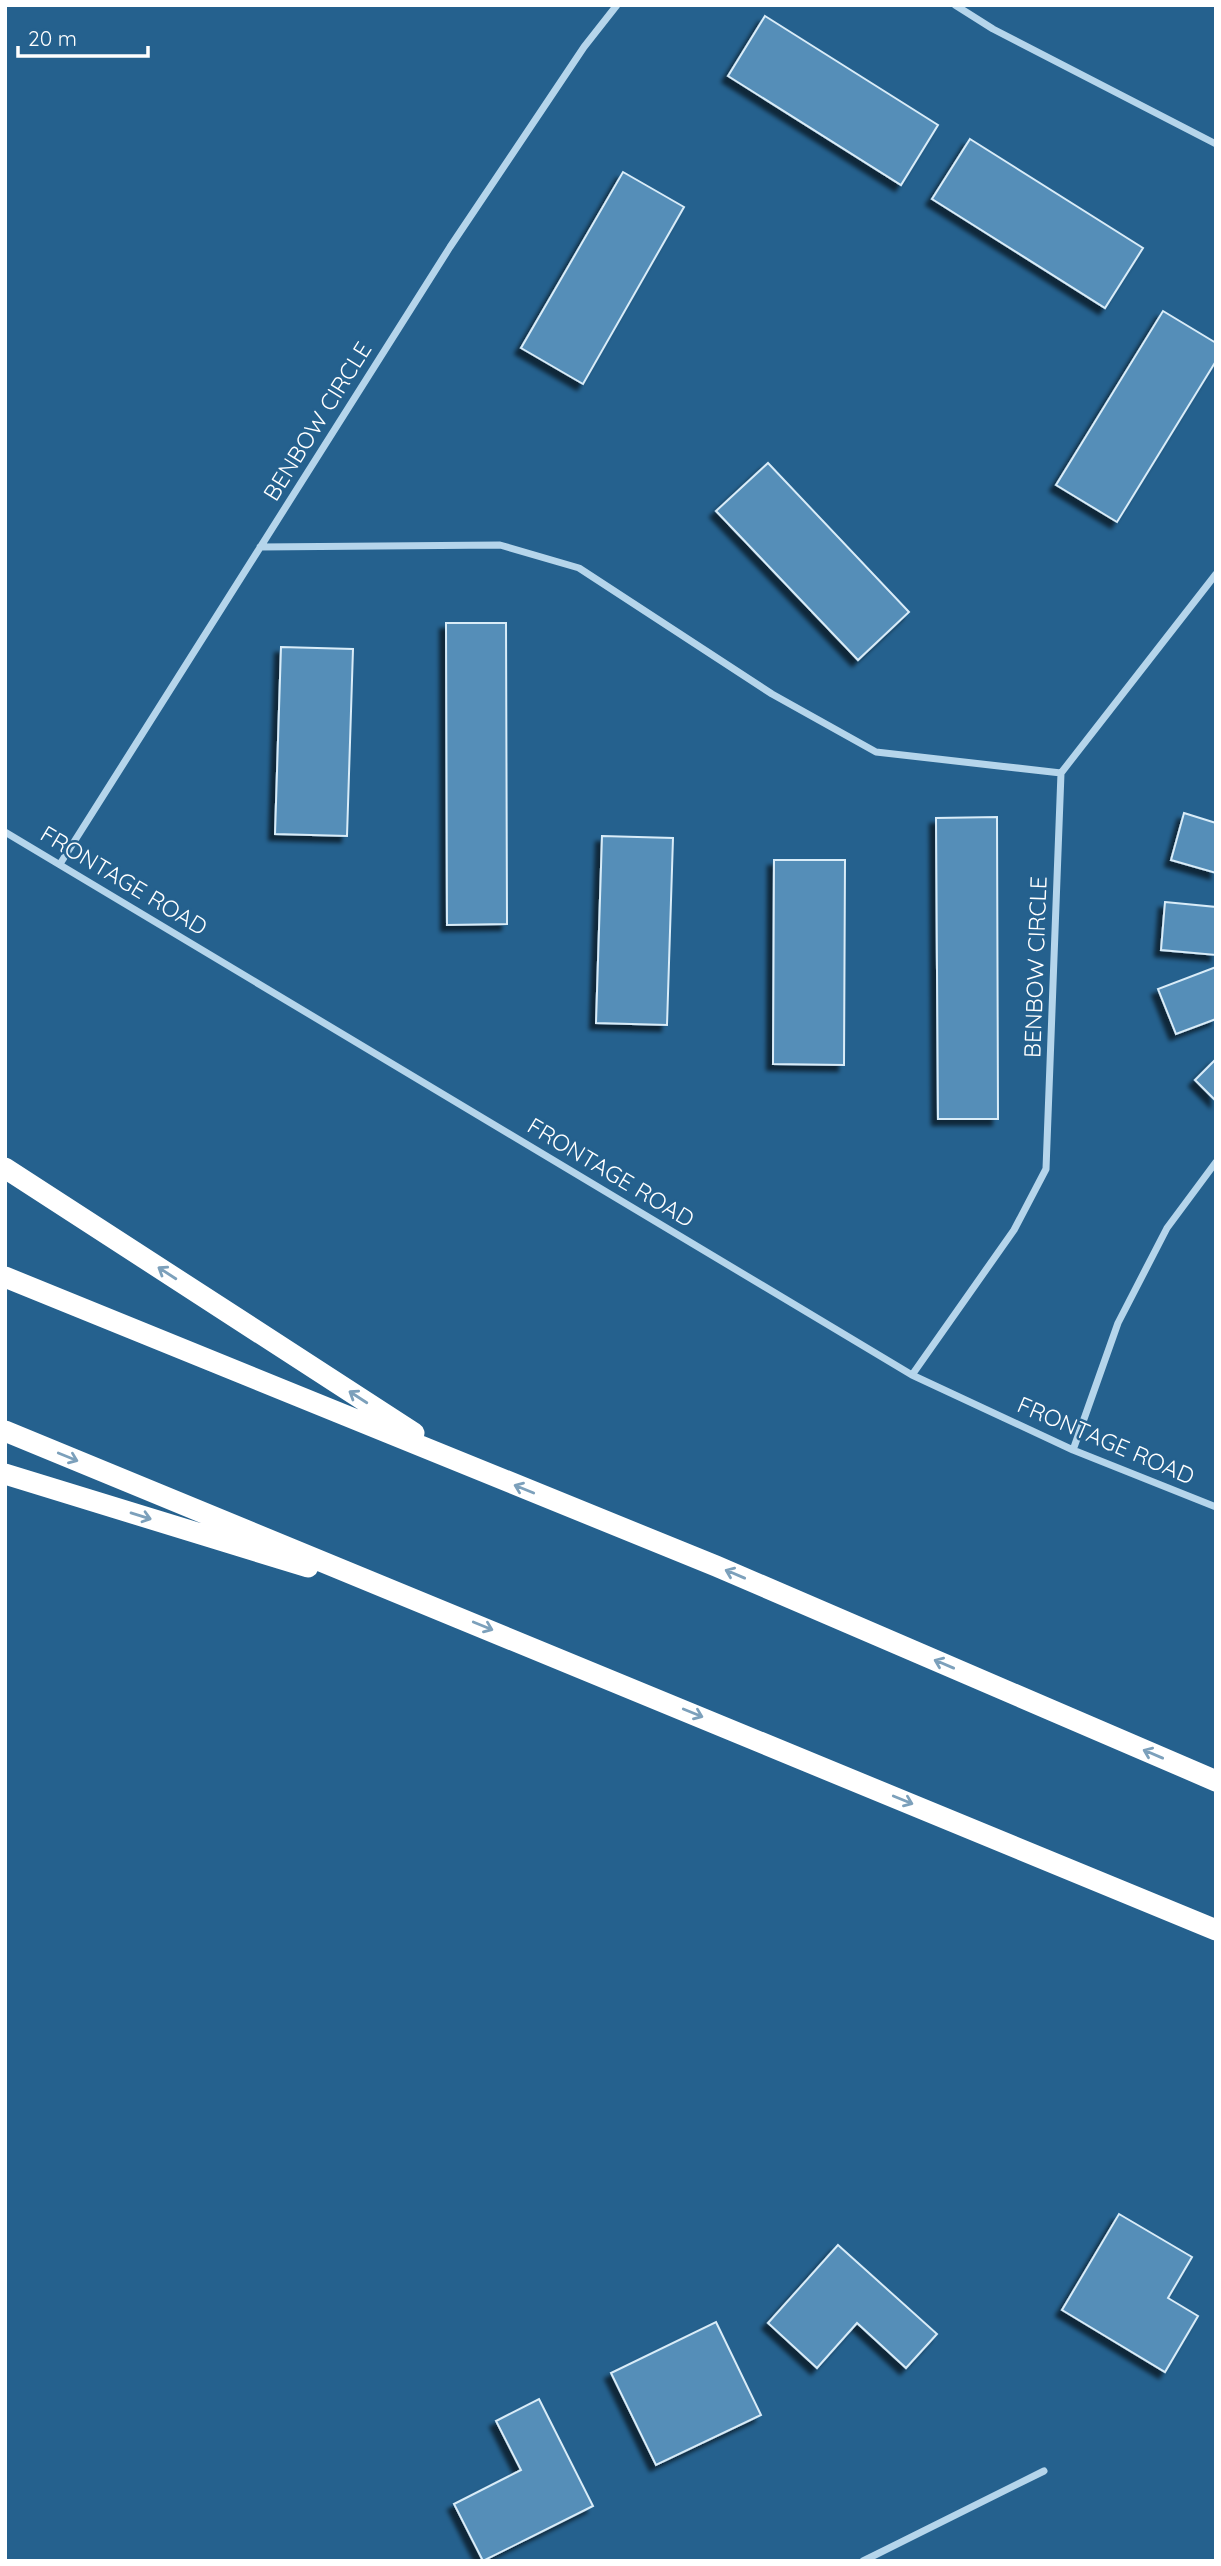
<svg xmlns="http://www.w3.org/2000/svg" width="1221" height="2566" font-family="Quicksand,sans-serif">
<style>
.building{fill:#558eb8;stroke:#d9ecf8;stroke-width:2;filter:url(#shadow)}
.lines{fill:none;stroke-linecap:round;stroke-linejoin:round}
.street{stroke:#b5d5eb;stroke-width:7}
.highway{stroke:#fff;stroke-width:21}
.oneway{stroke:#7ca0bb}
.labels{text-anchor:middle;dominant-baseline:central;stroke-width:5;stroke-linejoin:round;paint-order:stroke}
.street-label{font-size:23px;fill:#fff;stroke:#25618e}
</style>
<defs>
<filter id="shadow"><feDropShadow dx="-6" dy="6" stdDeviation="2" flood-color="#0009"/></filter>
</defs>
<rect width="100%" height="100%" fill="#25618e"/>
<path class="building" d="M765,16L938,125L901,185L728,76Z
M970,139L1143,248L1105,308L932,199Z
M623,172L684,207L583,384L521,348Z
M1163,311L1216,343V361L1117,522L1056,485Z
M768,463L909,612L858,660L716,511Z
M446,623H506L507,924L447,925Z
M281,647L353,649L347,836L275,834Z
M1184,813L1216,823V873L1171,860Z
M997,817L998,1119H938L936,818Z
M602,836L673,838L667,1025L596,1023Z
M774,860H845L844,1065L773,1064Z
M1165,902L1216,907V955L1161,950Z
M1216,967V1019L1176,1034L1158,989Z
M1216,1059V1101L1195,1080Z
M1119,2214L1192,2257L1168,2298L1198,2316L1165,2372L1062,2310Z
M838,2245L937,2334L906,2368L857,2323L817,2368L768,2323Z
M716,2322L761,2415L656,2465L611,2373Z
M539,2399L593,2506L483,2561L454,2504L521,2470L496,2421Z"/>
<g class="lines">
<path class="street" d="M955,5L993,29L1216,144
M260,547L500,545L579,568L772,694L876,752L1061,773
M5,832L912,1375L1073,1450L1216,1507
M60,864L450,247L584,47L617,5
M912,1375L1014,1230L1046,1169L1061,773L1216,574
M1073,1450L1118,1323L1167,1228L1216,1162
M863,2561L1044,2471"/>
<path class="highway" d="M5,1168L414,1433
M5,1277L716,1566L1216,1781
M5,1431L1216,1930
M5,1474L308,1567"/>
</g>
<defs><path id="oneway-shaft" d="M-6 0H5M1.5-3L5.5 0L1.5 3" fill="none" stroke-width="1.6" stroke-linecap="round" stroke-linejoin="round" transform="scale(1.75)"/></defs>
<g class="oneway">
<use href="#oneway-shaft" transform="translate(167 1273) rotate(-147)"/>
<use href="#oneway-shaft" transform="translate(358 1397) rotate(-147)"/>
<use href="#oneway-shaft" transform="translate(68 1457) rotate(22)"/>
<use href="#oneway-shaft" transform="translate(524 1489) rotate(-158)"/>
<use href="#oneway-shaft" transform="translate(141 1516) rotate(17)"/>
<use href="#oneway-shaft" transform="translate(735 1574) rotate(-157)"/>
<use href="#oneway-shaft" transform="translate(483 1626) rotate(22)"/>
<use href="#oneway-shaft" transform="translate(944 1664) rotate(-157)"/>
<use href="#oneway-shaft" transform="translate(693 1713) rotate(22)"/>
<use href="#oneway-shaft" transform="translate(1153 1754) rotate(-157)"/>
<use href="#oneway-shaft" transform="translate(903 1800) rotate(22)"/>
</g>
<g class="labels">
<g class="street-label">
<text transform="translate(317 421) rotate(-58)">BENBOW CIRCLE</text>
<text transform="translate(124 880) rotate(31)">FRONTAGE ROAD</text>
<text transform="translate(1035 967) rotate(-88)">BENBOW CIRCLE</text>
<text transform="translate(611 1172) rotate(31)">FRONTAGE ROAD</text>
<text transform="translate(1106 1440) rotate(23)">FRONTAGE ROAD</text>
</g>
</g>
<rect width="1221" height="2566" fill="none" stroke="#ffffff" stroke-width="14"/>
<path d="M18 46v10h130v-10" fill="none" stroke="#ffffff" stroke-width="3.5"/>
<text x="28" y="46" font-size="21" fill="#ffffff" stroke="#25618e" stroke-width="5" paint-order="stroke">20 m</text>
</svg>
